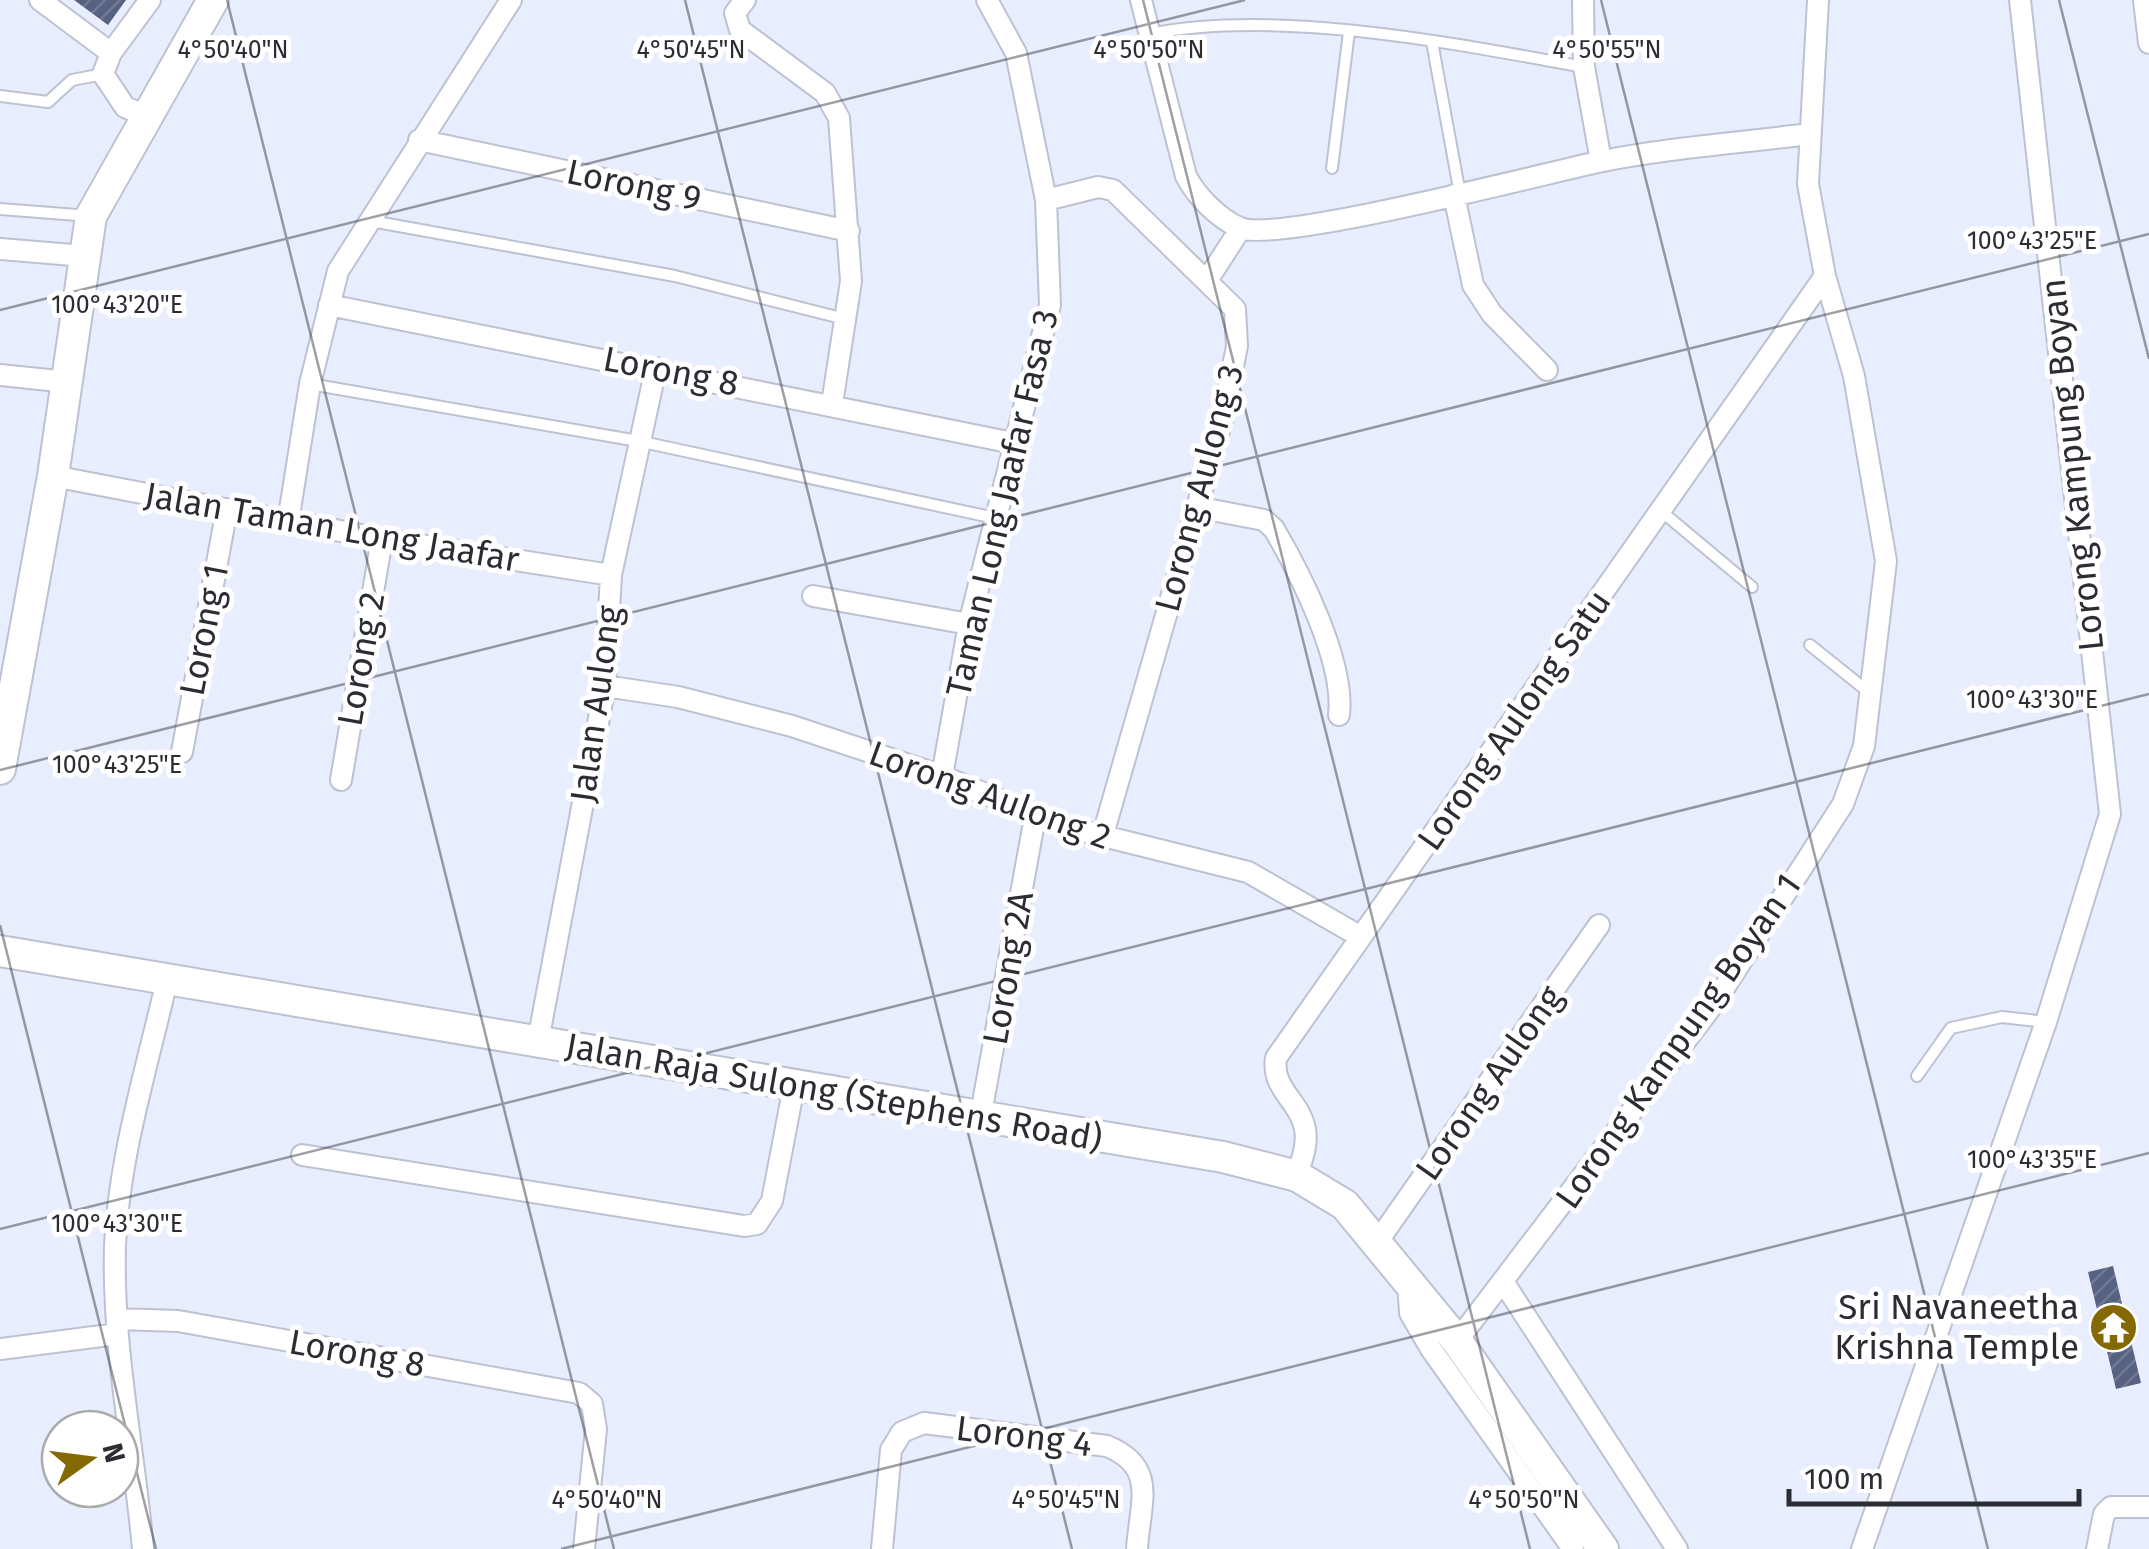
<svg xmlns="http://www.w3.org/2000/svg" width="2149" height="1549" font-family="'Fira Sans',sans-serif">
<style>
.building{fill:url(#building-hatch)}
.lines{fill:none;stroke-linecap:round;stroke-linejoin:round}
.lane-casing{stroke:#bdc2d2;stroke-width:14}
.street-casing{stroke:#bdc2d2;stroke-width:24}
.secondary-casing{stroke:#bdc2d2;stroke-width:34}
.lane{stroke:#fff;stroke-width:10}
.street{stroke:#fff;stroke-width:20}
.secondary{stroke:#fff;stroke-width:30}
.ticks{fill:none;stroke:#2b2d33;stroke-width:2.5;stroke-opacity:0.45}
.labels{text-anchor:middle;dominant-baseline:central;stroke-width:10;stroke-linejoin:round;paint-order:stroke}
.street-label{font-size:35px;fill:#2b2d33;stroke:#fff}
.poi-label{font-size:35px;fill:#2b2d33;stroke:#fff;text-anchor:end}
.ticks-label{font-size:25px;text-anchor:middle;fill:#2b2d33;stroke:#fff;stroke-width:10;stroke-linejoin:round;paint-order:stroke}
</style>
<defs>
<pattern id="building-hatch" width="6" height="6" patternUnits="userSpaceOnUse" patternTransform="scale(2.5)"><rect width="6" height="6" fill="#576182"/><path d="M-1 1l2-2M0 6l6-6M5 7l2-2" fill="none" stroke="#717992"/></pattern>
</defs>
<rect width="100%" height="100%" fill="#e9eeff"/>
<path class="building" d="M74,0H126L108,25Z
M2113,1266L2141,1383L2116,1389L2088,1272Z"/>
<g class="lines">
<defs>
<path id="lane" d="M1150,34C1277,8 1457,44 1584,67
M1432,42L1460,194
M0,96L48,102L72,80L103,74
M1332,168L1349,32
M0,209L90,216
M371,221L675,276L845,319
M310,384L638,441L995,518
M1661,511L1752,587
M1810,645L1871,694
M1917,1076L1951,1028L2002,1017L2046,1022"/>
<path id="street" d="M40,0L111,53
M745,0L735,13L740,30L825,93L839,118L851,281L832,404
M1141,0L1186,176C1196,196 1219,219 1240,228C1278,243 1542,174 1598,162C1667,148 1739,143 1809,134
M1583,0L1584,67L1601,161
M2144,0L2149,43
M146,116L125,107L103,74L111,53L150,0
M419,140L849,231
M1454,195L1473,285L1492,314L1547,370
M1046,200L1098,187L1113,190L1235,309L1237,346L1223,417L1102,838
M0,249L85,256
M1208,279L1241,228
M329,305L1013,443
M0,375L68,382
M53,476L382,539L611,575
M1196,507L1264,520L1274,529C1301,575 1345,662 1339,715
M288,522L310,384L338,271L511,0
M813,596L969,624
M605,686L678,697L792,726L942,776L1063,826L1248,872L1361,937
M182,752L227,509
M942,776L969,624L1050,305L1046,200L1016,53L987,0
M341,780L382,539
M538,1041L605,686L611,575L656,368
M980,1119L1035,817
M302,1155L744,1226L757,1224L772,1201L794,1086
M1297,1176C1301,1161 1308,1146 1305,1129C1300,1101 1271,1089 1276,1058L1825,276
M1378,1241L1599,925
M1408,1282L1410,1313L1431,1349L1573,1549
M1504,1283L1677,1549
M118,1319L178,1321L579,1393L592,1404L596,1429L584,1549
M1457,1341L1715,1002L1843,804L1864,746L1886,561L1854,376L1825,276L1808,184L1818,0
M0,1349L117,1334
M143,1549C134,1449 112,1346 115,1246C119,1155 148,1064 168,976
M882,1549L891,1450L902,1432L924,1423L1107,1446C1158,1467 1140,1502 1137,1549
M1862,1549L2046,1022L2110,814L2020,0
M2097,1549L2104,1514L2111,1507H2149"/>
<path id="secondary" d="M0,769L53,476L91,216L213,0
M0,951L1223,1157L1297,1176L1345,1205L1457,1341L1603,1549"/>
</defs>
<use href="#lane" class="lane-casing"/>
<use href="#street" class="street-casing"/>
<use href="#secondary" class="secondary-casing"/>
<use href="#lane" class="lane"/>
<use href="#street" class="street"/>
<use href="#secondary" class="secondary"/>
</g>
<path class="ticks" d="M227,0L614,1549M685,0L1072,1549M1143,0L1530,1549M1601,0L1988,1549M2059,0L2149,359M0,310L1245,0M0,770L2149,234M0,925L156,1549M0,1229L2149,694M561,1549L2149,1153"/>
<defs>
<symbol id="temple-disc" viewBox="-11 -11 22 22"><circle r="9.5" fill="#846903" stroke="#fff"/><path d="M0-6L5-2H3V0L6.5 2.5H4V6H1.5V3h-3V6H-4V2.5H-6.5L-3 0V-2H-5Z" fill="#fff"/></symbol>
</defs>
<g fill-rule="evenodd">
<use href="#temple-disc" x="2086" y="1300" width="55" height="55"/>
</g>
<g class="labels">
<g class="street-label">
<text transform="translate(634 185) rotate(12)">Lorong 9</text>
<text transform="translate(671 371) rotate(11)">Lorong 8</text>
<text transform="translate(2072 465) rotate(-96)">Lorong Kampung Boyan</text>
<text transform="translate(1199 488) rotate(-75)">Lorong Aulong 3</text>
<text transform="translate(1002 503) rotate(-77)">Taman Long Jaafar Fasa 3</text>
<text transform="translate(332 527) rotate(10)">Jalan Taman Long Jaafar</text>
<text transform="translate(204 630) rotate(-79)">Lorong 1</text>
<text transform="translate(361 659) rotate(-80)">Lorong 2</text>
<text transform="translate(596 704) rotate(-82)">Jalan Aulong</text>
<text transform="translate(1514 720) rotate(-55)">Lorong Aulong Satu</text>
<text transform="translate(990 795) rotate(20)">Lorong Aulong 2</text>
<text transform="translate(1008 968) rotate(-80)">Lorong 2A</text>
<text transform="translate(1678 1041) rotate(-55)">Lorong Kampung Boyan 1</text>
<text transform="translate(1489 1083) rotate(-55)">Lorong Aulong</text>
<text transform="translate(834 1092) rotate(10)">Jalan Raja Sulong (Stephens Road)</text>
<text transform="translate(357 1353) rotate(10)">Lorong 8</text>
<text transform="translate(1024 1436) rotate(7)">Lorong 4</text>
</g>
<g class="poi-label">
<text x="2079" y="1307">Sri Navaneetha<tspan x="2079" dy="40">Krishna Temple</tspan></text>
</g>
</g>
<g class="ticks-label">
<text x="233" y="58">4°50'40"N</text>
<text x="691" y="58">4°50'45"N</text>
<text x="1149" y="58">4°50'50"N</text>
<text x="1607" y="58">4°50'55"N</text>
<text x="2032" y="249">100°43'25"E</text>
<text x="117" y="313">100°43'20"E</text>
<text x="2032" y="708">100°43'30"E</text>
<text x="117" y="773">100°43'25"E</text>
<text x="2032" y="1168">100°43'35"E</text>
<text x="117" y="1232">100°43'30"E</text>
<text x="607" y="1508">4°50'40"N</text>
<text x="1066" y="1508">4°50'45"N</text>
<text x="1524" y="1508">4°50'50"N</text>
</g>
<g transform="translate(90 1459) rotate(76)"><circle r="48" fill="#ffffff" stroke="#aaabad" stroke-width="2.5"/>
<path d="M0-8L18 38L0 25L-18 38Z" fill="#846903"/>
<text y="-15" font-size="28" font-weight="bold" text-anchor="middle" fill="#2b2d33">N</text>
</g>
<path d="M1789 1489v15h290v-15" fill="none" stroke="#2b2d33" stroke-width="5"/>
<text x="1804" y="1489" font-size="30" fill="#2b2d33" stroke="#ffffff" stroke-width="8" paint-order="stroke">100 m</text>
</svg>
